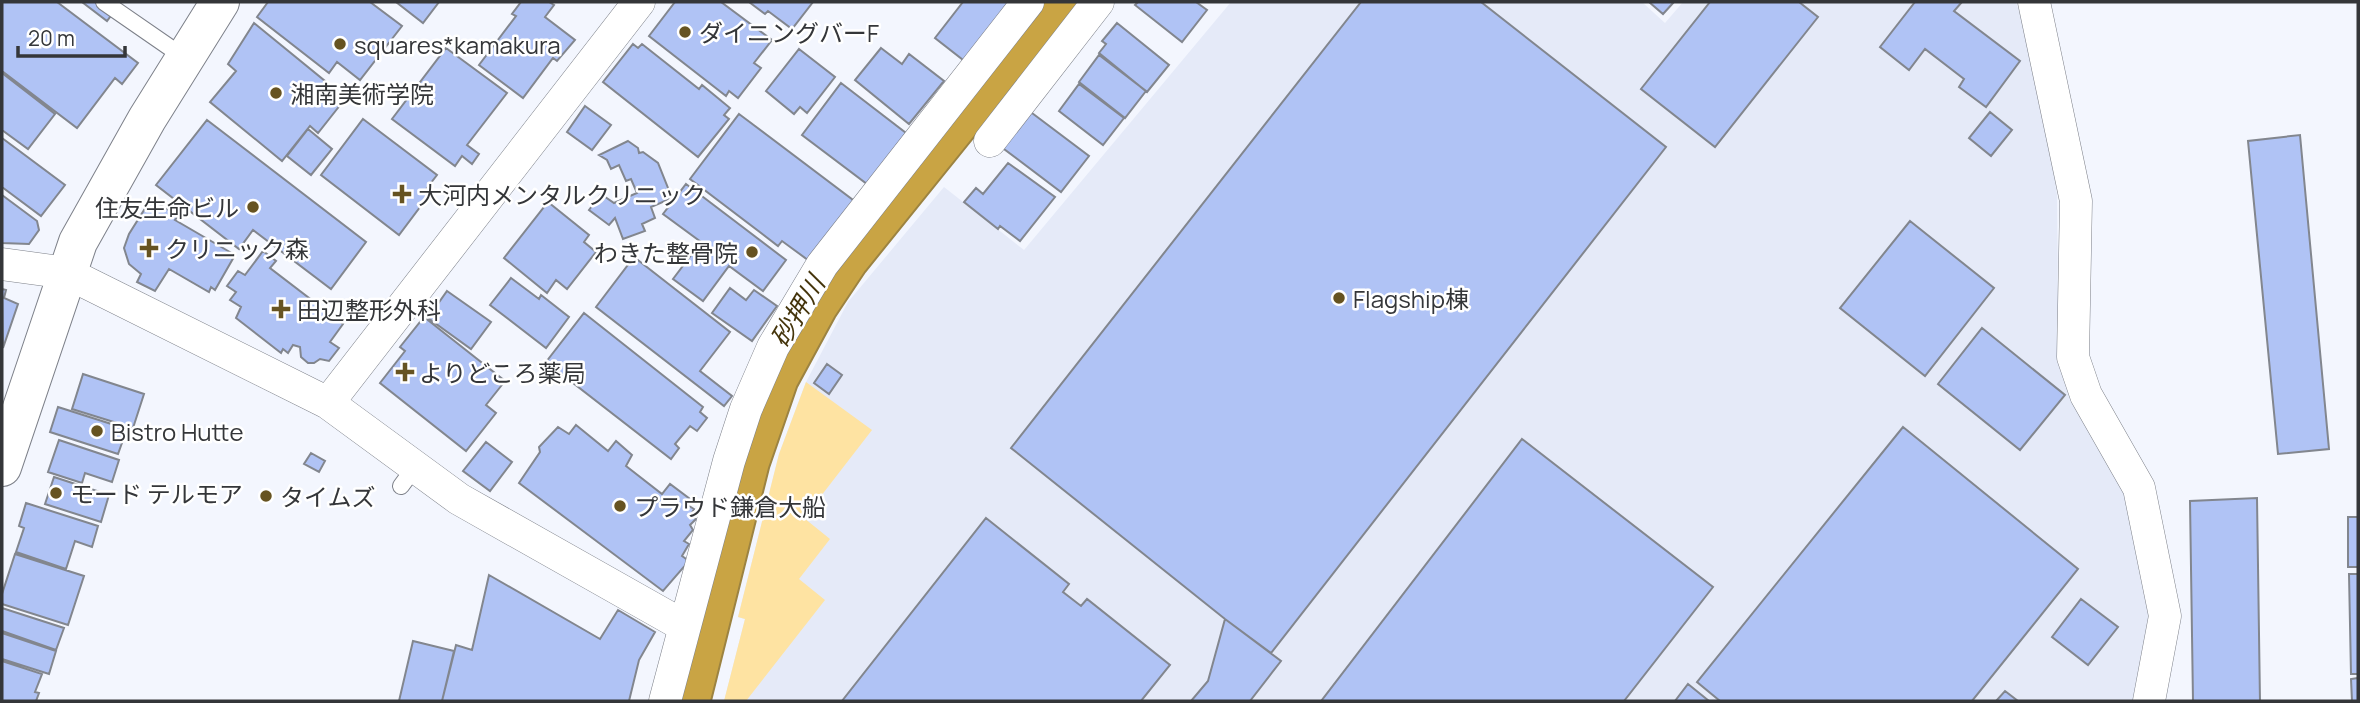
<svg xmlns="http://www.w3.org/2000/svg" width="2360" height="703" font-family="Manrope,'Noto Sans JP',sans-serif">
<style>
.built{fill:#e5eaf8}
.green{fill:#fee3a2}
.water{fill:#c9a444;stroke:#9c8341;stroke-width:2}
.building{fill:#b0c3f5;stroke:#82868e;stroke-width:2}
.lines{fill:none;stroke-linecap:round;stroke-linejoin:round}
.lane-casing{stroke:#7d8089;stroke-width:18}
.street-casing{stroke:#7d8089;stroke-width:33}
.secondary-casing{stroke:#7d8089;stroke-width:40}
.lane{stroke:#fff;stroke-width:16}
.street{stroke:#fff;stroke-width:32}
.secondary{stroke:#fff;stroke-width:38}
.poi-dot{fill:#665321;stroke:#fff;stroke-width:2.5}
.labels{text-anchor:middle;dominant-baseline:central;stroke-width:5;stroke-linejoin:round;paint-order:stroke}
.poi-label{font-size:24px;fill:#343639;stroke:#fff;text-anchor:start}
.water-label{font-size:26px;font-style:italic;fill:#45350c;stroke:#fff}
</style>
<rect width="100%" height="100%" fill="#f3f6fe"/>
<path class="built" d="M1231,2H1642L1665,23L1683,2H2016L2037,66L2057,195L2058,300L2065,371L2115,466L2141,545L2152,629L2140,701H724L745,619L738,617L779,454L806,382L848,302L944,187L1024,250Z"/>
<path class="green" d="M806,382L872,430L804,518L830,539L799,579L825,600L746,701H724L745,619L738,617L779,454Z"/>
<path class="water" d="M1043,2H1083L865,272L835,317L797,387L769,468L711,701H680L740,460L794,326Z"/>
<path class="building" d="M2,2H57L138,63L122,84L115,78L77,128L2,71Z
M82,2H121L107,21Z
M268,2H370L402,26L360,80L337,62L329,73L257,17Z
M396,2H439L423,23Z
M521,2H549L554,5L545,17L575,40L557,61L553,58L523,98L479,65L516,16L512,14Z
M675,2H721L772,40L754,63L761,68L738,98L729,91L726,96L649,36Z
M749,2H813L792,29L768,11L765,14Z
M963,2H1008L967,63L935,38Z
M1138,2H1196L1207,10L1182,42L1135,5Z
M1361,2H1481L1666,147L1271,653L1225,619L1011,448Z
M1649,2H1674L1663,14Z
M1710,2H1799L1818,17L1715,147L1641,89Z
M1915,2H1962L1954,11L2020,61L1986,107L1959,87L1964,79L1925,49L1909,70L1880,47Z
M254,23L336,90L331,96L341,104L318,133L310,126L282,161L210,102L236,71L228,64Z
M1117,23L1169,65L1147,92L1099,53L1106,44L1102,41Z
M633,44L638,48L642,44L699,89L702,85L730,108L724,115L729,119L698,157L603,82Z
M446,48L507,93L467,145L479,154L472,164L462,156L455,166L392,119Z
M881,48L902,64L909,54L944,81L909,124L855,80Z
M799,49L835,77L807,113L800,107L794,114L766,91Z
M1099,55L1146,91L1125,118L1079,82Z
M2,73L55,114L28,149L2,130Z
M841,83L906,133L867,184L802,135Z
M1079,84L1124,118L1103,145L1059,111Z
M585,106L611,125L592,150L567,132Z
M1028,110L1089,156L1061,192L1000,146Z
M1990,112L2012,130L1991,156L1969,138Z
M739,114L857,203L812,263L782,241L778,246L690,179Z
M363,119L437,175L427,188L432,191L399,235L321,175Z
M207,120L366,242L331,289L253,230L239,249L156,185Z
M308,129L332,149L311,175L287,156Z
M2300,135L2329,449L2278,454L2248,141Z
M2,138L65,185L41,216L2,187Z
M628,141L638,148L639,153L643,152L658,163L672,198L651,207L655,218L642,224L645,231L623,239L615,218L609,225L589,210L601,194L614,203L637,193L631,179L626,181L619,165L611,169L607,160L599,155Z
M1008,163L1055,197L1020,241L1000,226L998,229L964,202L976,188L983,194Z
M686,184L786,260L763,291L729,266L703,301L673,279L701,242L663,214Z
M2,195L37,221L39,230L29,244L2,243Z
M151,199L178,216L175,220L235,255L215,290L211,287L209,292L169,269L155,291L137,282L141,274L129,264L124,248L129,234Z
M548,202L589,235L584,242L596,252L567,289L556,280L547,293L504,258Z
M1910,221L1994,288L1925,376L1840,308Z
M263,251L276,261L270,268L343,324L330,342L339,348L329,361L320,359L314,363H308L301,357L300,347L293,345L288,353L283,349L281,353L236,318L241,307L230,300L236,292L227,286L238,271L245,275Z
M634,257L730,332L700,371L732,396L724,406L596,307Z
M511,278L539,299L541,295L569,317L546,348L490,305Z
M730,288L746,300L754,290L777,306L752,341L712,313Z
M2,289L6,290L4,298L18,304L3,348Z
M447,291L491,322L471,349L428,318Z
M584,313L703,407L700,412L707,418L697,431L690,426L675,444L679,448L671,459L546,362Z
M424,317L505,381L486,405L496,413L466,451L380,383L405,351L400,347Z
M1982,328L2065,395L2020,450L1938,384Z
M827,364L842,375L829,394L814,383Z
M83,374L144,394L133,428L72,409Z
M58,407L127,429L118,454L50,432Z
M576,425L608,451L616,441L632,455L626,466L662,494L670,484L690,499L686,504L694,509L691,515L696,519L690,525L693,530L684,541L689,544L682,556L689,561L663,591L519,483L540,452L539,447L558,427L569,434Z
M1903,427L2078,569L1972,701H1720L1697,682Z
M1522,439L1713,587L1624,701H1324L1322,700Z
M59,440L119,460L112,482L85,473L82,483L48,472Z
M486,442L512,462L490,491L463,471Z
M311,453L325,461L319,472L304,464Z
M54,477L109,495L101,522L45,504Z
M2257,498L2260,701H2193L2190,501Z
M26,503L98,526L92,547L75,541L66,569L16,552L24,528L19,526Z
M2348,517H2358V567H2348Z
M986,518L1069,584L1063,592L1081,606L1087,599L1170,665L1141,701H842Z
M15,554L84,576L68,625L2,604V594Z
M2349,574H2358V674H2351Z
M489,575L600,639L618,610L655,632L639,660L629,701H442L456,645L472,650Z
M2081,599L2118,627L2088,665L2052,637Z
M2,608L64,628L56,650L2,631Z
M1225,619L1281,661L1250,701H1191L1208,681Z
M2,633L56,651L49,674L2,659Z
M413,641L454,651L442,701H399Z
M2,661L42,674L35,692L39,693L36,701H2Z
M2358,678V701H2352L2351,679Z
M1688,684L1709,701H1675Z
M2005,691L2018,701H1996Z"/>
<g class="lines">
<defs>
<path id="lane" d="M104,2L185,58
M401,486L415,467"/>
<path id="street" d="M2034,2L2076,201L2073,357L2086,395L2139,488L2165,616L2149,701
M990,141L1098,2
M2,264L67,273L328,403L459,499L684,626
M328,403L639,2
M665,701L729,461L746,409L773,347L822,265L1028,2"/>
<path id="secondary" d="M2,467L78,242L147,119L220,2"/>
</defs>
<use href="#lane" class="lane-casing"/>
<use href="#street" class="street-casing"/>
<use href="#secondary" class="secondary-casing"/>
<use href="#lane" class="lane"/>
<use href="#street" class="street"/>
<use href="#secondary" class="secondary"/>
</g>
<g class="poi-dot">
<circle cx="685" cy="32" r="7"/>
<circle cx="340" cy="44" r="7"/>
<circle cx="276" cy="93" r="7"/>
<path d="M398.5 183.5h7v7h7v7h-7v7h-7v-7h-7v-7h7z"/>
<circle cx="253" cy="207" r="7"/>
<path d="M145.5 237.5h7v7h7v7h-7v7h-7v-7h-7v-7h7z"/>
<circle cx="752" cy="252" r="7"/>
<circle cx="1339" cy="298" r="7"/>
<path d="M277.5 298.5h7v7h7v7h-7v7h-7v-7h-7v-7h7z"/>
<path d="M401.5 361.5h7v7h7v7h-7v7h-7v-7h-7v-7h7z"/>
<circle cx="97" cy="431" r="7"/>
<circle cx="56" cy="493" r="7"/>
<circle cx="266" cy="496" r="7"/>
<circle cx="620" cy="506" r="7"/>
</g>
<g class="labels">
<g class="poi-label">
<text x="699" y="32">ダイニングバーF</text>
<text x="354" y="44">squares*kamakura</text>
<text x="290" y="93">湘南美術学院</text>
<text x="418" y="194">大河内メンタルクリニック</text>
<text x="239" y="207" text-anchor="end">住友生命ビル</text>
<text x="165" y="248">クリニック森</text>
<text x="738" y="252" text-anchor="end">わきた整骨院</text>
<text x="1353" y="298">Flagship棟</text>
<text x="297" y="309">田辺整形外科</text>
<text x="419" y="372">よりどころ薬局</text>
<text x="111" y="431">Bistro Hutte</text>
<text x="70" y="493">モード テルモア</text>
<text x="280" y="496">タイムズ</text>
<text x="634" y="506">プラウド鎌倉大船</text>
</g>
<g class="water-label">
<text transform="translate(797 311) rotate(-59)">砂押川</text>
</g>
</g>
<rect width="2360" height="703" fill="none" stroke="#343639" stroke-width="7"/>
<path d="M18 46v10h107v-10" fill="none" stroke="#343639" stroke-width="3.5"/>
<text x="28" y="46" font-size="21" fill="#343639" stroke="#ffffff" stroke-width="5" paint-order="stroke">20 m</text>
</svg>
